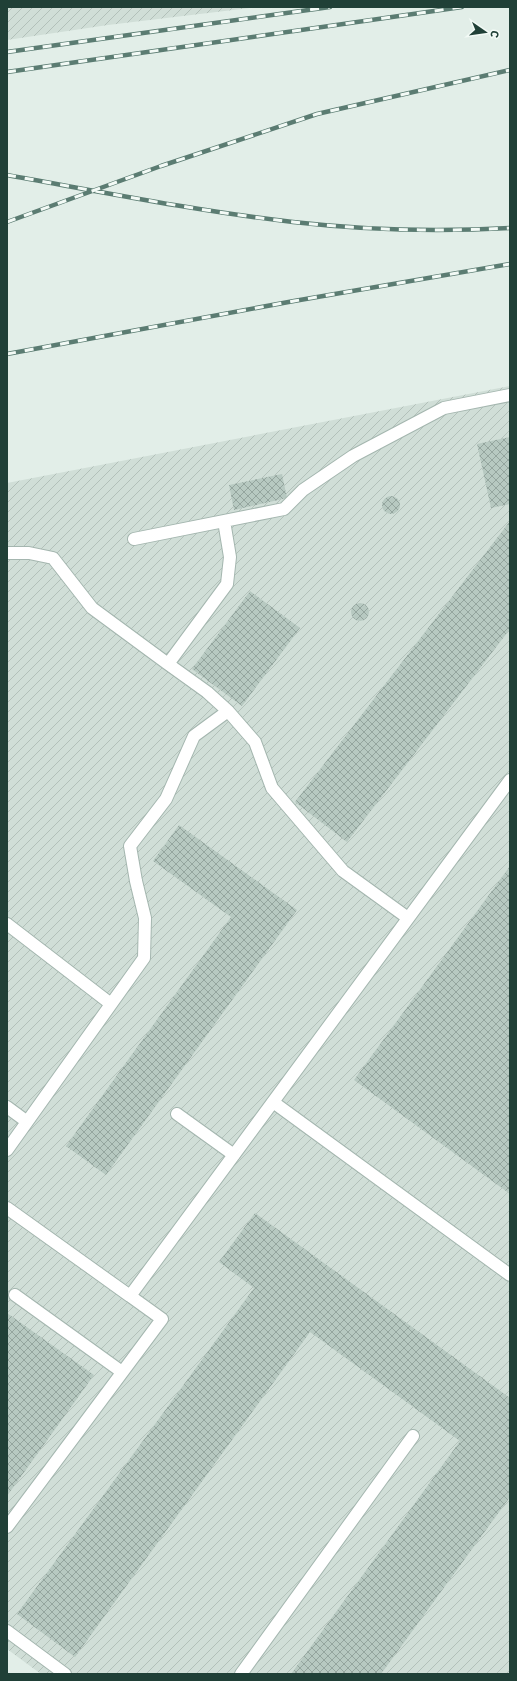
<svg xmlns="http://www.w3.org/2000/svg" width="517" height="1681" font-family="'IBM Plex Sans',sans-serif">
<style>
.industrial{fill:url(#industrial-furrows)}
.building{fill:url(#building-cross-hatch)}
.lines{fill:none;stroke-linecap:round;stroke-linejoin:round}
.service-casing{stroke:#a4b6af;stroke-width:14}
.service{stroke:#fff;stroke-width:12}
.rail-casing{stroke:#5b7c72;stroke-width:4.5}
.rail{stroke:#f3faf6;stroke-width:3;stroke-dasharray:9;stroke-linecap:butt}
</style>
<defs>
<pattern id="industrial-furrows" width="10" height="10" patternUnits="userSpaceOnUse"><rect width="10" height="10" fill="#d0ded7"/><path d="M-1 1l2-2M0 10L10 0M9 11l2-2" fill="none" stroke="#b2c0b9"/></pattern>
<pattern id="building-cross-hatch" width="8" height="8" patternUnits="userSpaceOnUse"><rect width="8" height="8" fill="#b7c9c1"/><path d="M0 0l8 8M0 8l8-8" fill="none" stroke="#94a59e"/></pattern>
</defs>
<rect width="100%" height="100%" fill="#e2eee8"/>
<path class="industrial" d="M7,7H259L108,25L7,40Z
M510,386V1674H41L7,1649V483Z"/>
<path class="building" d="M510,437V504L491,508L477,444Z
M282,474L287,498L234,510L229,485Z
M382 505a9 9 0 1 1 18 0a9 9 0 1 1-18 0Z
M510,521V629L347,842L295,802Z
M250,591L300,628L242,706L192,669Z
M351 612a9 9 0 1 1 18 0a9 9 0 1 1-18 0Z
M179,825L297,910L106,1175L66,1146L231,917L153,861Z
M510,866V1194L354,1080Z
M255,1213L510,1398V1497L381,1674H291L460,1441L310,1332L75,1657L17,1614L254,1288L219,1262Z
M7,1313L94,1375L7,1496Z"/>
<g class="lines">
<defs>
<path id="service" d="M224,521L230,557L227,584L168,664L207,692L228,711
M134,539L284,509L303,490L353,456L444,408L510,395
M7,553H29L53,558L92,608L168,664
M7,924L111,1004
M273,1102L510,1275
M7,1107L26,1121
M177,1114L234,1155
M7,1150L144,958L145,918L136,881L130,846L166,799L194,736L228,711L255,742L272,788L343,871L408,918
M7,1208L130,1296L510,780
M15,1295L122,1372
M7,1527L162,1319L130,1296
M7,1631L65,1674
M241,1674L413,1436"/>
</defs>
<use href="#service" class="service-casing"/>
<use href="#service" class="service"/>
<defs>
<path id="rail" d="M7,52L330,7
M7,72L462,7
M7,175C102,192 197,211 293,222C364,230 438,232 510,228
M7,222L161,166L317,114L510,70
M7,354L294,301L510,264"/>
</defs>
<use href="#rail" class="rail-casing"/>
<use href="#rail" class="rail"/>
</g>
<rect width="517" height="1681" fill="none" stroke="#204037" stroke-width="16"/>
<g transform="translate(485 32) rotate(103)" stroke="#f3faf6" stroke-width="3" paint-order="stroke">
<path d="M0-3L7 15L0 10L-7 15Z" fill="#204037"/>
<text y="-6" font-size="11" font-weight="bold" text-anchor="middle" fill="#204037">С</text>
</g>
</svg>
